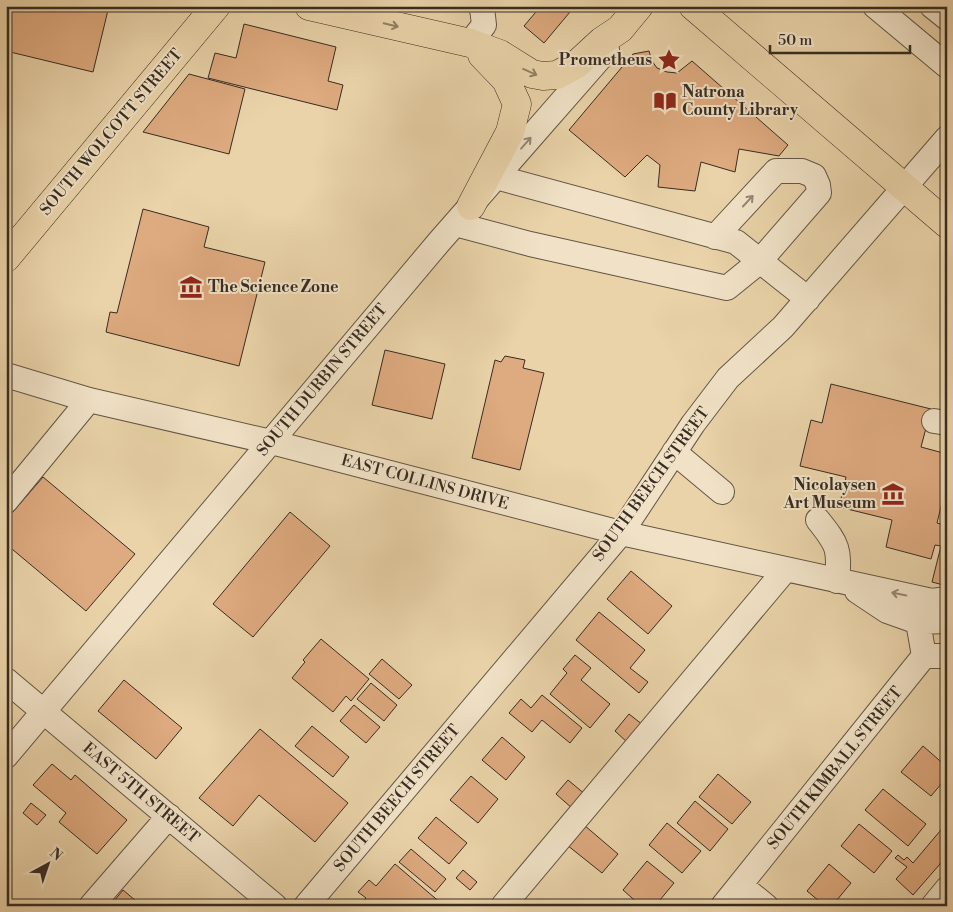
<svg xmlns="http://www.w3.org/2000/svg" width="953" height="912" font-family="'Libre Bodoni',serif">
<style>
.building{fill:#deaa7f;stroke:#362c23}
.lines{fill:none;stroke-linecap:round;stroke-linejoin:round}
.minor-casing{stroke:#635644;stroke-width:26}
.major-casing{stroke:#362c23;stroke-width:29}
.minor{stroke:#f1e2c7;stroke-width:24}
.major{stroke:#ead3a9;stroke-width:28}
.oneway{stroke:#908066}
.oneway2{stroke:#948775}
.labels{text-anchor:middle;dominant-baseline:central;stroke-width:4;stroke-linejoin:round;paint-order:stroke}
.poi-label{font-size:16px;font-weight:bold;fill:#362c23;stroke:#f1e2c7;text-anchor:end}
.street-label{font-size:16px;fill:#362c23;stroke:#f1e2c7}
</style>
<rect width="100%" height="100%" fill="#ead3a9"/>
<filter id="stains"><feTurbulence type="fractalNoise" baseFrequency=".004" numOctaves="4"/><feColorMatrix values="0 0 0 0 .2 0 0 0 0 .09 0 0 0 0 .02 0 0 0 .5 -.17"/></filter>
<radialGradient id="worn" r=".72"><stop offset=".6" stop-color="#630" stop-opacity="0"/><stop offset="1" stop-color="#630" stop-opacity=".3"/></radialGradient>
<path class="building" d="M8,6H109L93,72L6,51V13Z
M541,6H575L544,43L524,26Z
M244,24L336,47L328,81L343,85L337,110L208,78L215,53L236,58Z
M649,51L652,61L657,68L667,72L677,73L692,61L788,145L779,156L739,149L735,172L701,162L695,191L658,187L660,165L647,155L625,177L569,130L633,54Z
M189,74L245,89L229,154L143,132Z
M143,209L209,227L204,247L265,262L239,366L106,332L110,312L117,313Z
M385,350L445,364L432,419L372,405Z
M505,356L525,360L523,368L544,373L520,470L472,458L495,360L501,362Z
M831,384L931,409L921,447L947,454V482L937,523L947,526V586L932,582L941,546L935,545L931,559L886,547L892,520L839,507L846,477L800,466L811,420L822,423Z
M43,477L135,554L86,611L6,544V520Z
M290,512L330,546L253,637L213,604Z
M631,571L672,606L648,634L607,599Z
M599,612L645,650L630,668L648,682L639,693L576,640Z
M321,639L369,679L351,701L346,696L333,712L292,678L305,662L303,660Z
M575,655L591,668L581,680L610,704L590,728L550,694L567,673L563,669Z
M382,659L412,685L399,699L369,674Z
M124,680L182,728L156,759L98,711Z
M371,683L397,705L384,721L357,699Z
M542,695L582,728L570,743L542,720L532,732L509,713L521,699L531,708Z
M354,705L380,727L366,743L340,721Z
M629,714L643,725L628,743L615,731Z
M312,726L349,757L333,777L295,746Z
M260,729L348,803L315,842L259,795L233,826L199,798Z
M502,737L525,757L506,780L482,760Z
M923,746L947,767V777L931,796L901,772Z
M52,764L71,780L75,775L127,820L97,854L59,822L66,813L33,785Z
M718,774L751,802L732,824L699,797Z
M471,776L498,799L478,823L450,800Z
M568,780L586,795L573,809L556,794Z
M883,789L926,824L908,846L865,810Z
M695,801L728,829L710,851L677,823Z
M31,803L46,815L37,825L23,813Z
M436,817L467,843L449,864L418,838Z
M667,823L701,851L682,873L649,845Z
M859,824L892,851L874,873L841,846Z
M946,824L947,856L913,895L896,879L907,867L895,858L898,855L904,860L907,857L913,863Z
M584,825L618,854L602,873L567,845Z
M411,849L446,879L435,892L399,862Z
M647,861L674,883L655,906H641L623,890Z
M395,864L442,904L441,906H359L366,898L358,892L369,880L376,886Z
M829,864L851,883L832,906H825L807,891Z
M463,870L477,882L470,890L456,878Z
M123,890L142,906H110Z"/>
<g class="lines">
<defs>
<path id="minor" d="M875,6L947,66
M932,6L947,18
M470,43L484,25L482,8L480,6
M496,177L736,242L808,299
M455,224L530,244L727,288L759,262L819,193L818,185L814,176L802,171H776L715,237
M6,375L89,400L271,442L621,533L932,601L947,599
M934,421L947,423
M674,452L722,492
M6,501L89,400
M818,520C838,545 840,549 837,581
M857,591L887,611L918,622L947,621
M924,656H947
M6,680L275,906
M6,756L439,242L607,50
M740,885L766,906
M91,906L169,816
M306,906L621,533L693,424L728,378L783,327L947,138
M503,906L786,569
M723,906L924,656L918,622
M933,906L947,889"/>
<path id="major" d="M309,6L470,43L500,54L532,74L543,76L557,75L577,64L602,41L620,29L639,6
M693,6L947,224
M471,206L510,132L517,104L506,80L482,55
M6,258L216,6"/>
</defs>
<use href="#minor" class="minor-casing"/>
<use href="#major" class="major-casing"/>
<use href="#minor" class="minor"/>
<use href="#major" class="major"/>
</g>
<defs><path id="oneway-shaft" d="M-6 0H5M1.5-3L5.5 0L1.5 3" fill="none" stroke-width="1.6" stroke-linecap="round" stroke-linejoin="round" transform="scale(1.25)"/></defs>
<g class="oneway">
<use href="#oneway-shaft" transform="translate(391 25) rotate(13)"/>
<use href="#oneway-shaft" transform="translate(530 72) rotate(24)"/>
</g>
<g class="oneway2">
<use href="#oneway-shaft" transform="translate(526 143) rotate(-49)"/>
<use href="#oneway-shaft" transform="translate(748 201) rotate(-47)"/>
<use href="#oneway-shaft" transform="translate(899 594) rotate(-168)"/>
</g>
<defs>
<symbol id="sight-bare" viewBox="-9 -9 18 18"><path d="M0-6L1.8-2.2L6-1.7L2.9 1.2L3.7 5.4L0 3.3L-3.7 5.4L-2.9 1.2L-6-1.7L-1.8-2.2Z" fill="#8f2418" stroke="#f1e2c7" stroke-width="2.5" paint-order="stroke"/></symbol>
<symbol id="library-bare" viewBox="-9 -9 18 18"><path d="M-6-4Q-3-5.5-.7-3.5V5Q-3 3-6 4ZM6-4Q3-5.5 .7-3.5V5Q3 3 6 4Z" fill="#8f2418" stroke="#f1e2c7" stroke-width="2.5" paint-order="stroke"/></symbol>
<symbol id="museum-bare" viewBox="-9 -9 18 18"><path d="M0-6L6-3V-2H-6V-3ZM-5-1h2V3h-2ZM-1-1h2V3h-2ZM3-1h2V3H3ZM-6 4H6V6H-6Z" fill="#8f2418" stroke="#f1e2c7" stroke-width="2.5" paint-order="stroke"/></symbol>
</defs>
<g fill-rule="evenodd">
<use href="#sight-bare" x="653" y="44" width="32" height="32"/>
<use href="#library-bare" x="649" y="85" width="32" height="32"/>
<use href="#museum-bare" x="175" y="271" width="32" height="32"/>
<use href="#museum-bare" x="877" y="478" width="32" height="32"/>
</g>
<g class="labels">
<g class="poi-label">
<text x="652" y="60">Prometheus</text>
<text x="682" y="92" text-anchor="start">Natrona<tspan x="682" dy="18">County Library</tspan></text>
<text x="208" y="287" text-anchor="start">The Science Zone</text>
<text x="876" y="485">Nicolaysen<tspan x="876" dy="18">Art Museum</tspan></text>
</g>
<g class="street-label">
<text transform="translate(111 132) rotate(-50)">SOUTH WOLCOTT STREET</text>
<text transform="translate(322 380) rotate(-50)">SOUTH DURBIN STREET</text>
<text transform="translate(425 482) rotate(15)">EAST COLLINS DRIVE</text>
<text transform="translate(651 484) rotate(-54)">SOUTH BEECH STREET</text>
<text transform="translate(835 768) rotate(-51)">SOUTH KIMBALL STREET</text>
<text transform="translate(141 793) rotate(40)">EAST 5TH STREET</text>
<text transform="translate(397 798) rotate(-50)">SOUTH BEECH STREET</text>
</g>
</g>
<rect width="953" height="912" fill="none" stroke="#ead3a9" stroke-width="25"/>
<rect x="8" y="8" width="938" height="897" fill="none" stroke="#362c23" stroke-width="2.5"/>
<rect x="12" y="12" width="928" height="887" fill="none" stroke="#362c23"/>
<g transform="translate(48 864) rotate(40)" stroke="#f1e2c7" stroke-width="4" paint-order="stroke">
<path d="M0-4L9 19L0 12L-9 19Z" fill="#362c23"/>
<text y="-8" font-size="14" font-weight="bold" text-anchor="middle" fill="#362c23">N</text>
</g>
<path d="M770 45v8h140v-8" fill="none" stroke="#362c23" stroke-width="2.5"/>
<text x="778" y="45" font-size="15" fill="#362c23" stroke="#f1e2c7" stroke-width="4" paint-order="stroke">50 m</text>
<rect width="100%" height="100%" filter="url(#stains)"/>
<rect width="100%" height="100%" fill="url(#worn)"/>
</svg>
